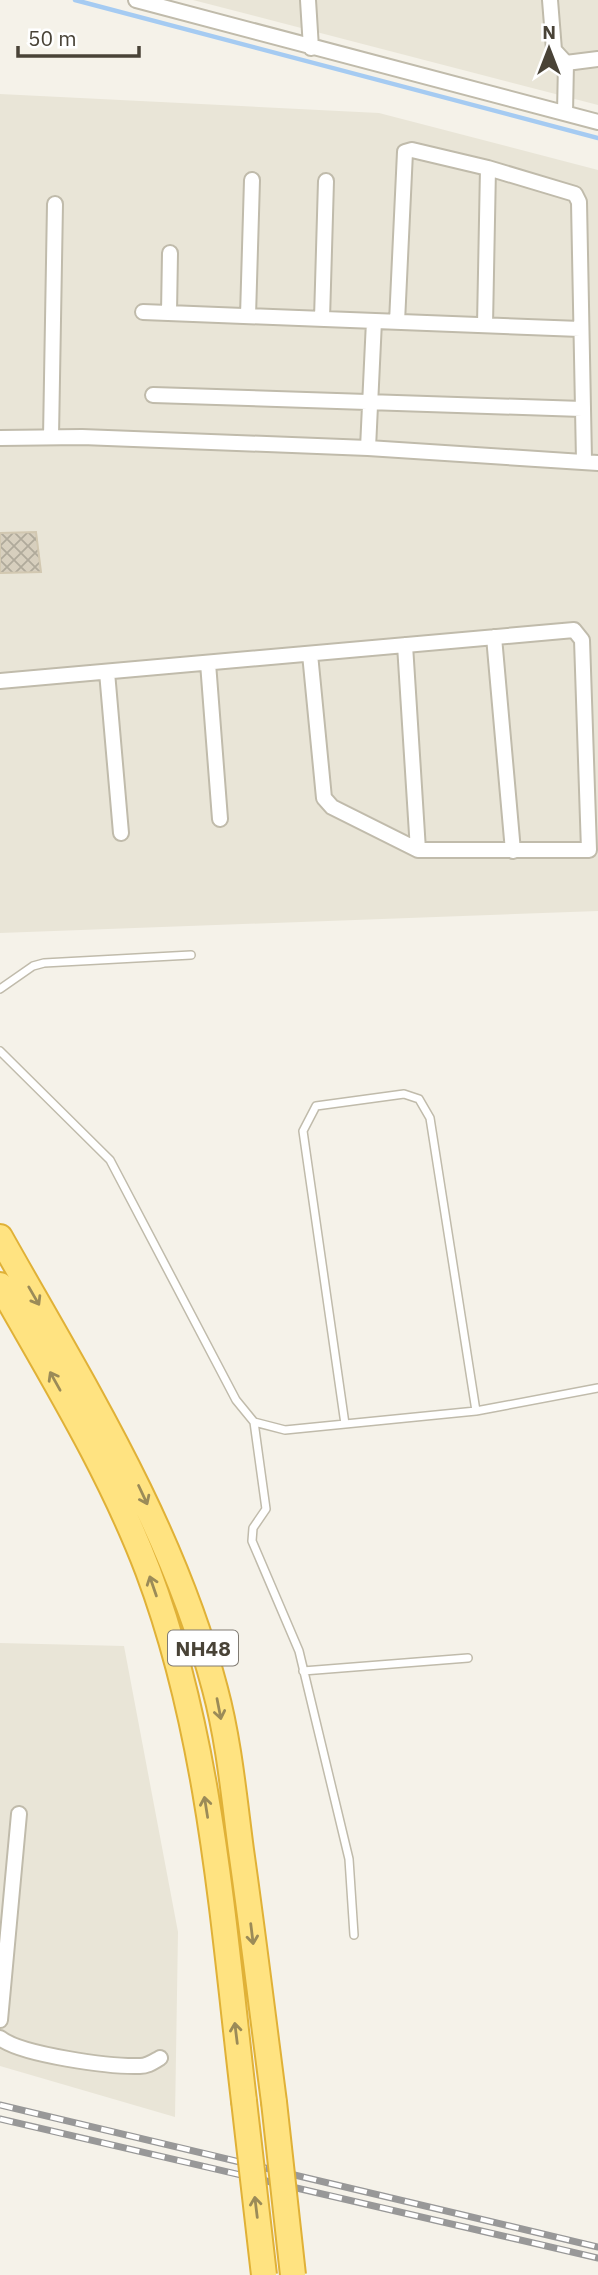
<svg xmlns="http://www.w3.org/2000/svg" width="598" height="2275" font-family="'IBM Plex Sans',sans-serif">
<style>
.residential{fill:#e9e5d7}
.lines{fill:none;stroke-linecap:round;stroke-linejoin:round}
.stream{stroke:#a5cbf2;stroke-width:4.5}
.building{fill:url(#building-cross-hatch);stroke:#d2c8b1;stroke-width:2}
.service-casing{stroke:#c0bbab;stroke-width:10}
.minor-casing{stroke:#c0bbab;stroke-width:18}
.trunk-casing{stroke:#e0b137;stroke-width:28}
.service{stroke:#fff;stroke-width:7}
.minor{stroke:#fff;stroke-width:14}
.trunk{stroke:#ffe381;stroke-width:24}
.rail-casing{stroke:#989898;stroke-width:7}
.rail{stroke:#fff;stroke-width:4.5;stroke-dasharray:13;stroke-linecap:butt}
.trunk-bridge-casing{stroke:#e0b137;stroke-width:28;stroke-linecap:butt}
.trunk-bridge{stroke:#ffe381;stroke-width:24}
.oneway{stroke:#9b8b58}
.labels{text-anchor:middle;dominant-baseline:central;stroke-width:5;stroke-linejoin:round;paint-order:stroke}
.shield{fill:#fff;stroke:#807b73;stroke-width:2}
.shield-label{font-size:21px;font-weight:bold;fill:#494337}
</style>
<defs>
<pattern id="building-cross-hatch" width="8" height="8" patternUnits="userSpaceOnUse" patternTransform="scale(1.75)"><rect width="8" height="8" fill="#d7cfbe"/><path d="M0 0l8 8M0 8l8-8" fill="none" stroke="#b0aa9b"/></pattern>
</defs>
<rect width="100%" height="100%" fill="#f5f2e9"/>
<path class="residential" d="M193,0H598V105Z
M0,94L379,113L598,170V911L0,933Z
M0,1643L124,1646L178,1932L175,2117L0,2066Z"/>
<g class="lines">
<path class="stream" d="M75,0L598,138"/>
</g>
<path class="building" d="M36,532L41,572L0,573V533Z"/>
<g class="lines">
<defs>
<path id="service" d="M0,989L33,966L44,963L191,955
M0,1051L110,1160L236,1400L254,1422L285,1430L476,1411L598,1388
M254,1422L266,1509L253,1528L252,1541L299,1651L349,1859L354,1935
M345,1424L303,1131L316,1106L404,1094L419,1099L430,1118L476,1411
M303,1671L468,1658"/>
<path id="minor" d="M136,0L598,122
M308,0L311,48
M550,0L554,50L566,63L565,113
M566,63L598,59
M143,312L580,329
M169,313L170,253
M248,316L252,180
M322,319L326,181
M397,322L405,152L412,150L488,168L575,194L579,202L584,460
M485,325L488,168
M153,395L582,409
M51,437L55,204
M0,438L82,437L368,448L598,463
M368,448L374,321
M494,637L513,851
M405,645L418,850
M208,663L220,819
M107,672L121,833
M0,681L574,630L582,640L589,850H418L332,807L324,798L310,654
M0,2020L19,1814
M0,2038C21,2055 111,2067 140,2066C148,2066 153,2062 160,2058"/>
<path id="trunk" d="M0,1237C82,1383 172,1525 215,1689C229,1741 234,1797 241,1850C253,1934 263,2018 274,2102
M0,1285C52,1377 110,1471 148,1571C211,1739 223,1924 244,2101"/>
</defs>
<use href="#service" class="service-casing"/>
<use href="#minor" class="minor-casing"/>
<use href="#trunk" class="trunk-casing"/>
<use href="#service" class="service"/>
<use href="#minor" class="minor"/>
<use href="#trunk" class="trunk"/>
<defs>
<path id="rail" d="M0,2105L598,2247
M0,2119L598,2258"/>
</defs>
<use href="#rail" class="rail-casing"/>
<use href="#rail" class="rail"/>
<defs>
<path id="trunk-bridge" d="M244,2101L264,2275
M274,2102L293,2275"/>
</defs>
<use href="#trunk-bridge" class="trunk-bridge-casing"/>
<use href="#trunk-bridge" class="trunk-bridge"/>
</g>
<defs><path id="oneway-shaft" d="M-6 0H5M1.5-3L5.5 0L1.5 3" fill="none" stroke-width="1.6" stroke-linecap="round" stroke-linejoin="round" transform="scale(1.75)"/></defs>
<g class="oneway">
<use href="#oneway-shaft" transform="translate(34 1296) rotate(60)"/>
<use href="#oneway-shaft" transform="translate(55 1381) rotate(-119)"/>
<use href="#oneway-shaft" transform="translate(143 1495) rotate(65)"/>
<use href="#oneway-shaft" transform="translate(153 1586) rotate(-109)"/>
<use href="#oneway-shaft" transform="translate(219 1709) rotate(79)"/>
<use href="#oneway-shaft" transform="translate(206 1807) rotate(-99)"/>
<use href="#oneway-shaft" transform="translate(252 1934) rotate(83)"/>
<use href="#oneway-shaft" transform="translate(236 2033) rotate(-97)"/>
<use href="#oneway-shaft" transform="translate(256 2207) rotate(-97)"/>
</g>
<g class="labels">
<rect class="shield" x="168" y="1630.5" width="70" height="35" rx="5"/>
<g class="shield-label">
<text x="203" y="1648">NH48</text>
</g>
</g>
<g transform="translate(549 49)" stroke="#ffffff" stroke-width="5" paint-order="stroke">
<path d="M0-5L12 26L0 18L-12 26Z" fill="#494337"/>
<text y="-10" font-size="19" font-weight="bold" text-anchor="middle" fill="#494337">N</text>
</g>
<path d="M18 46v10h121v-10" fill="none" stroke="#494337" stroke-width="3.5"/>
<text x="28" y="46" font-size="21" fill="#494337" stroke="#ffffff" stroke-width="5" paint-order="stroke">50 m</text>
</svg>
